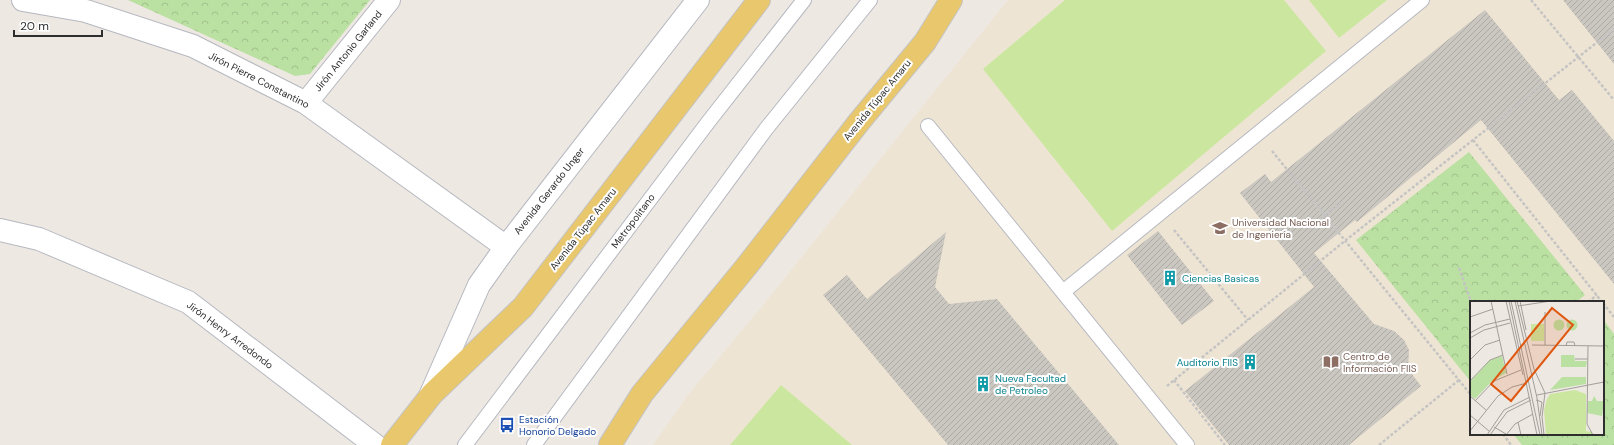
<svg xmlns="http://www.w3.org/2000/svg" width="1614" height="445" font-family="'DM Sans',sans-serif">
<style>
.education{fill:#eee4d3;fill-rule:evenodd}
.park{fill:url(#park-crowns)}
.pitch{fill:#cbe79f}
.building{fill:url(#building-hatch)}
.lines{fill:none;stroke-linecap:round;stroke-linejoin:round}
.service-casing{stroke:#b5b8c0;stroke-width:16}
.minor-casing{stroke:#b5b8c0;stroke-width:24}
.tertiary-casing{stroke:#b5b8c0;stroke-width:24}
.primary-casing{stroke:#c4c4c4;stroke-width:24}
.path{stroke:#c4c4c4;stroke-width:2.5;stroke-dasharray:3 2;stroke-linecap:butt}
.service{stroke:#fff;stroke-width:14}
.minor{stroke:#fff;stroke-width:22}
.tertiary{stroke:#fff;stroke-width:22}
.primary{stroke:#e9c76c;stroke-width:22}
.labels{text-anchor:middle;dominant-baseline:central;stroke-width:4;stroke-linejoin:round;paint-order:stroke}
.street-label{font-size:10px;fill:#2e2e2e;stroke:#fff}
.education-label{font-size:10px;fill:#785e54;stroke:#fff;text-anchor:start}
.culture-label{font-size:10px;fill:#0d838f;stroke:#fff;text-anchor:start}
.transit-label{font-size:10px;fill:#164399;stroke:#fff;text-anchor:start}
.inset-road{fill:none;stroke:#a19e9a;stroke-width:1}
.view{fill:#df570e;fill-opacity:0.15;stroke:#df570e;stroke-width:2}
.inset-edge{fill:none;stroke:#2e2e2e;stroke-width:2}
</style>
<defs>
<pattern id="park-crowns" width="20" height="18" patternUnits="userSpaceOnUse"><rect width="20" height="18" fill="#bae0a2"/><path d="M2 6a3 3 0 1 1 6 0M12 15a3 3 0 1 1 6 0" fill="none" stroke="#a0c08c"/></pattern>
<pattern id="building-hatch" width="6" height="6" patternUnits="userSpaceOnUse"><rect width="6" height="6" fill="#cac6c0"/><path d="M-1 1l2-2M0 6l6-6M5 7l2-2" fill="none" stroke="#aeaaa5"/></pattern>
</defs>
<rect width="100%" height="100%" fill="#eee8e2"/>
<path class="education" d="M1008,0H1614V445H653L688,395L764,304ZM1471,302H1603V434H1471Z"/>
<path class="park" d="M128,0H370L310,74L295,76Z
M1469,152L1585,295L1576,302H1471V382L1356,240Z
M1603,319L1614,334V445H1522L1513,434H1603Z"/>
<path class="pitch" d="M1065,0H1284L1326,51L1112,231L983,69Z
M1309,0H1387L1339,38Z
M781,385L852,445H730Z"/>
<path class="building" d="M1563,0H1614V64Z
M1485,10L1559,100L1572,90L1614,141V284L1481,120L1357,222L1355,220L1314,253L1374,324L1394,331L1404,340L1409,350L1408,369L1421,386L1349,445H1229L1185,391L1314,287L1240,193L1265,174L1271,182Z
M1158,231L1214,301L1182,325L1127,255Z
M946,232L935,287L949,304L997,299L1119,445H948L823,295L847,275L867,299Z"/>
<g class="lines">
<defs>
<path id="service" d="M928,126L1187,445
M1063,292L1422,0
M465,445L709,121L804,0
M534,445L766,129L870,0"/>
<path id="minor" d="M23,0L86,11L193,46L306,103L506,247
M306,103L389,0
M0,230L39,239L188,302L375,445"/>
<path id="tertiary" d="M430,396L479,285L506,247L698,0"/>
<path id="primary" d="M392,445L432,394L523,307L759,0
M610,445L642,394L746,267L859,122L925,42L951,0"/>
</defs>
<use href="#service" class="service-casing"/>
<use href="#minor" class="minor-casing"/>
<use href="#tertiary" class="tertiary-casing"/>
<use href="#primary" class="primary-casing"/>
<path class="path" d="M1531,0L1614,100
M1473,140L1602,302
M1272,151L1471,395
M1312,226L1340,203
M1174,230L1248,320
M1459,268L1471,302
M1588,302L1597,295
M1603,303L1614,317
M1174,380L1225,445
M1167,386L1346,240L1614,29
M1503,434L1511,445
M1379,445L1459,380"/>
<use href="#service" class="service"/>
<use href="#minor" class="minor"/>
<use href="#tertiary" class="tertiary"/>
<use href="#primary" class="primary"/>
</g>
<defs>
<symbol id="university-bare" viewBox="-9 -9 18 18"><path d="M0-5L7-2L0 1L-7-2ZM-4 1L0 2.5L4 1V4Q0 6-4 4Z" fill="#8d6e63" stroke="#fff" stroke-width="2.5" paint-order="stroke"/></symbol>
<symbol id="building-bare" viewBox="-9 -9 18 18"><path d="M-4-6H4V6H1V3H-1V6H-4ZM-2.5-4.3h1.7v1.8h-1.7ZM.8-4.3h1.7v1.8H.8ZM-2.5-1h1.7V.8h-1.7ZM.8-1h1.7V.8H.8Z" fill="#0f9aa8" stroke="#fff" stroke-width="2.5" paint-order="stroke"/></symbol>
<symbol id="library-bare" viewBox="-9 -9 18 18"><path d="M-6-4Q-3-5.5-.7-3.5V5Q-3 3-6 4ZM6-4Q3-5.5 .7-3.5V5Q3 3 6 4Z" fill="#8d6e63" stroke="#fff" stroke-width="2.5" paint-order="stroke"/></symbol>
<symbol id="bus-bare" viewBox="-9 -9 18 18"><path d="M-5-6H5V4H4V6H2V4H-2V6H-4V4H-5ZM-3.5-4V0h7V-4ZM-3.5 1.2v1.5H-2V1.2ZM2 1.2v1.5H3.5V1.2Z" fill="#1a4fb4" stroke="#fff" stroke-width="2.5" paint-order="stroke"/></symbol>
</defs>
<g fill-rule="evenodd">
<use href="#university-bare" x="1209" y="217" width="22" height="22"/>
<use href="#building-bare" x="1159" y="267" width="22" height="22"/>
<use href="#building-bare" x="1239" y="351" width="22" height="22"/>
<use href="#library-bare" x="1320" y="351" width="22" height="22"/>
<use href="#building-bare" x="972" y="373" width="22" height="22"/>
<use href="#bus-bare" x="496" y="414" width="22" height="22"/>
</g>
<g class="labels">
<g class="street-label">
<text transform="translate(348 51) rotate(-51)">Jirón Antonio Garland</text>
<text transform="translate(259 80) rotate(27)">Jirón Pierre Constantino</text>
<text transform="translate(877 100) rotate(-51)">Avenida Túpac Amaru</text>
<text transform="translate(549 191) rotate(-52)">Avenida Gerardo Unger</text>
<text transform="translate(633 221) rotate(-53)">Metropolitano</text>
<text transform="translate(583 229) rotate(-52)">Avenida Túpac Amaru</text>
<text transform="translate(230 335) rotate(37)">Jirón Henry Arredondo</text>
</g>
<g class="education-label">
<text x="1232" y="222">Universidad Nacional<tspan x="1232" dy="12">de Ingeniería</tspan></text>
<text x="1343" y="356">Centro de<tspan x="1343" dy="12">Información FIIS</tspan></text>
</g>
<g class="culture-label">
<text x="1182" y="278">Ciencias Basicas</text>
<text x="1238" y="362" text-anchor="end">Auditorio FIIS</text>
<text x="995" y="378">Nueva Facultad<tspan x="995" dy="12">de Petroleo</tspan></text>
</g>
<g class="transit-label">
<text x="519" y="419">Estación<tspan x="519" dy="12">Honorio Delgado</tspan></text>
</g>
</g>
<g transform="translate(1470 301)">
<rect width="134" height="134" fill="#eee8e2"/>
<path d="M83.5 24a5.5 5.5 0 1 1 11 0a5.5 5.5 0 1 1-11 0ZM96.5 24a5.5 5.5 0 1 1 11 0a5.5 5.5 0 1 1-11 0ZM32,55L36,72L22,80L5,98L0,94V81L20,59ZM92,76H116V83L80,89ZM124,95L127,100H134L132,115L117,112L118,100H122Z" fill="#bae0a2"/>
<path d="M91,54H104L105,60H117L116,66H91Z" fill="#bae0a2"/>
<path d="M61,23H74V40H61ZM105,89L116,93V130L122,131V134H76L74,109L77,98L80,93Z" fill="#cbe79f"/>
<path class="inset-road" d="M21,0L37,73M36,0L53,74M39,0L67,134M41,0L70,134M45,0L67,97L72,134M47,0L64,68L75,92L72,116L74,134M50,0L56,29M48,5L81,0M75,11V44M0,16L23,8M0,32L15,24L40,18M0,37L14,29L40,22M62,44L134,45M96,45L97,41H104L105,45M118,45L117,123L123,134M105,58H118M0,59L15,44L30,39M0,80L20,59L33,54M67,94L134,81M0,95L16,109M66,99L72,101L70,115M5,100L24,80L51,69M0,114L19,130M48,121L51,134M24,126L36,133M0,130L28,95L42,86L57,82M17,134L34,109L60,96M20,134L37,111L61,99M36,134L45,123L63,113"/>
<path class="view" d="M82,7L103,24L41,100L21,83Z"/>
<rect width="134" height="134" class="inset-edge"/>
</g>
<path d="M14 30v6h88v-6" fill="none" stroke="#2e2e2e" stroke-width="2"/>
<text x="20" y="30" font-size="12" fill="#2e2e2e" stroke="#ffffff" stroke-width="3" paint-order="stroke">20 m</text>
</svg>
